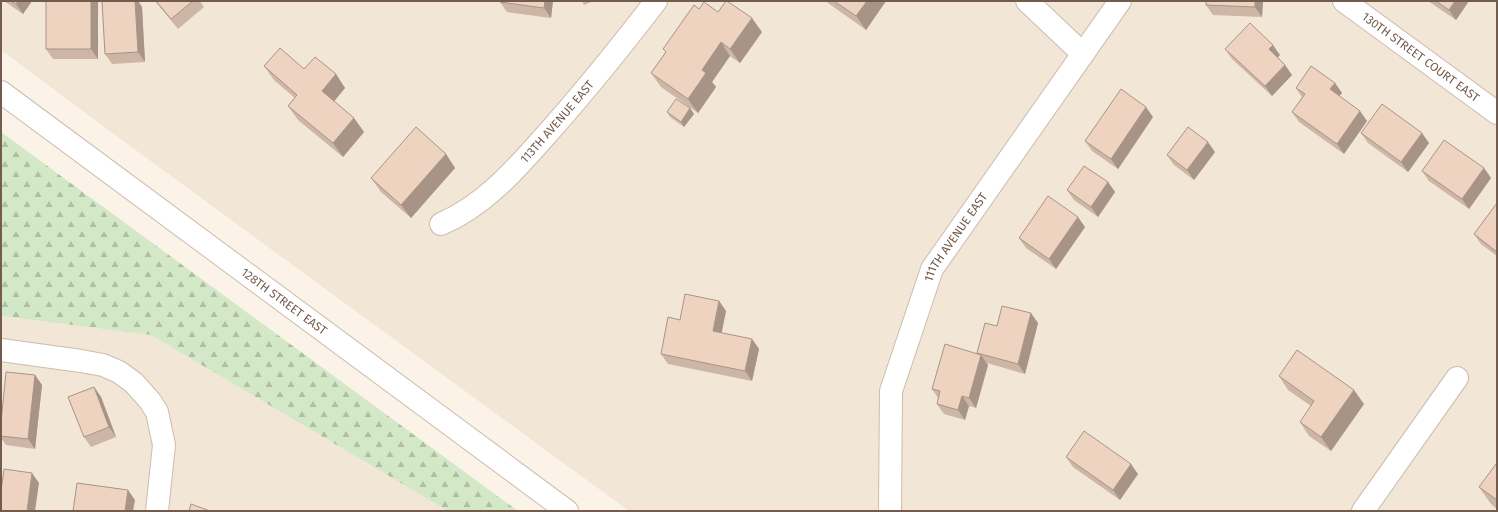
<svg xmlns="http://www.w3.org/2000/svg" width="1498" height="512" font-family="'Fira Sans',sans-serif">
<style>
.residential{fill:#f2e6d6}
.forest{fill:url(#forest-firs)}
.lines{fill:none;stroke-linecap:round;stroke-linejoin:round}
.minor-casing{stroke:#ccbcae;stroke-width:24}
.tertiary-casing{stroke:#ccbcae;stroke-width:24}
.minor{stroke:#fff;stroke-width:22}
.tertiary{stroke:#fff;stroke-width:22}
.wall{fill:#cdb6a5}
.shaded-wall{fill:#a79486}
.building{fill:#eed4c0;stroke:#a79486}
.labels{text-anchor:middle;dominant-baseline:central;stroke-width:3.5;stroke-linejoin:round;paint-order:stroke}
.street-label{font-size:12px;fill:#735b4d;stroke:#fef7ed}
</style>
<defs>
<pattern id="forest-firs" width="22" height="20" patternUnits="userSpaceOnUse"><rect width="22" height="20" fill="#d3e8c6"/><path d="M5 1l3.5 6h-7zM16 11l3.5 6h-7z" fill="#b0bfa3"/></pattern>
</defs>
<rect width="100%" height="100%" fill="#fbf3e7"/>
<path class="residential" d="M1,1H1497V511H629L126,143L1,50Z
M1,316L151,335L448,511H1Z"/>
<path class="forest" d="M1,132L518,511H448L151,335L1,316Z"/>
<g class="lines">
<defs>
<g id="minor">
<path d="M1027,1L1083,54"/>
<path id="s1" d="M1344,1L1497,113"/>
<path id="s2" d="M441,224C488,204 521,163 554,126C590,85 623,44 656,1"/>
<path d="M1,350L81,361L103,365L119,372L134,383L150,401L157,412L164,445L157,511"/>
<path id="s3" d="M890,511L891,391L932,269L1120,1"/>
<path d="M1363,511L1457,378"/>
</g>
<g id="tertiary">
<path id="s4" d="M1,92L567,511"/>
</g>
</defs>
<use href="#minor" class="minor-casing"/>
<use href="#tertiary" class="tertiary-casing"/>
<use href="#minor" class="minor"/>
<use href="#tertiary" class="tertiary"/>
</g>
<path class="wall" d="M4,1H32L23,14Z
M46,1H98V59H53L46,49Z
M102,1H138L142,7L145,62L112,64L105,54Z
M155,1H200L204,7L178,29Z
M500,1H553L551,18L507,12L500,2Z
M582,1H594L584,5Z
M826,1H886L866,30L828,3Z
M1263,1L1262,17L1213,15L1206,5Z
M1428,1H1469L1456,20Z
M699,9L718,12L762,32L740,63L730,56L712,82L716,87L698,113L661,87L651,73Z
M1225,49L1280,55L1278,57L1285,65L1292,75L1272,96L1232,59Z
M264,66L304,69L336,74L345,88L334,101L354,118L364,132L343,157L298,120L288,106L295,98L274,80Z
M1335,83L1342,93L1339,96L1367,121L1344,154L1299,122L1292,112L1302,97L1296,88Z
M690,108L694,114L684,127L670,117L667,112Z
M1153,117L1118,169L1092,151L1085,141Z
M1361,133L1429,143L1408,172L1368,143Z
M1215,152L1194,180L1174,165L1167,155Z
M446,154L455,168L411,218L381,192L371,178Z
M1484,168L1491,178L1469,209L1429,181L1422,171Z
M1108,182L1115,192L1098,217L1074,200L1067,190Z
M1497,203V256L1481,244L1474,234Z
M1085,227L1056,269L1026,248L1019,238Z
M719,301L726,311L721,333L752,339L759,349L752,381L668,364L661,354L680,320Z
M1038,323L1025,374L987,363L988,365L976,408L969,406L965,420L944,414L937,404L938,398L932,389L978,354L977,353L997,326Z
M35,375L42,385L35,449L6,445L1,438V422Z
M1279,376L1364,404L1331,451L1309,436L1300,422L1311,406L1288,390Z
M94,387L101,397L116,437L91,447L84,437Z
M1066,457L1138,474L1120,500L1073,467Z
M1497,464V509L1491,504L1479,487Z"/>
<path class="shaded-wall" d="M18,1H32L23,14L16,4Z
M91,1H98V59L91,49Z
M135,1H138L142,7L145,62L138,52Z
M545,1H553L551,18L544,8Z
M867,1H886L866,30L856,16Z
M1255,1H1263L1262,17L1255,7Z
M1455,1H1469L1456,20L1449,10Z
M752,18L762,32L740,63L730,49Z
M721,42L730,56L712,82L716,87L698,113L688,99L702,70Z
M1273,45L1280,55L1276,59L1269,49Z
M1285,65L1292,75L1272,96L1265,86Z
M336,74L345,88L331,105L322,91Z
M1335,83L1342,93L1337,99L1330,89Z
M1146,107L1153,117L1118,169L1111,159Z
M690,108L694,114L684,127L681,122Z
M1360,111L1367,121L1344,154L1337,144Z
M354,118L364,132L343,157L333,143Z
M1422,133L1429,143L1408,172L1401,162Z
M1208,142L1215,152L1194,180L1187,170Z
M446,154L455,168L411,218L401,205Z
M1484,168L1491,178L1469,209L1462,199Z
M1108,182L1115,192L1098,217L1091,207Z
M1078,217L1085,227L1056,269L1049,259Z
M719,301L726,311L720,341L713,331Z
M1031,313L1038,323L1025,374L1018,364Z
M752,339L759,349L752,381L745,371Z
M981,355L988,365L976,408L969,398Z
M35,375L42,385L35,449L28,439Z
M94,387L101,397L116,437L109,427Z
M1354,390L1364,404L1331,451L1321,437Z
M962,396L969,406L965,420L958,410Z
M1131,464L1138,474L1120,500L1113,490Z
M32,473L39,483L35,511H27Z
M128,490L135,500L133,511H125Z"/>
<path class="building" d="M11,1H18L16,4Z
M46,1H91V49H46Z
M102,1H135L138,52L105,54Z
M156,1H193L171,19Z
M500,1H545L544,8L500,2Z
M726,1H727L752,18L730,49L721,42L702,70L706,73L688,99L651,73L666,52L663,49L694,5L699,9L704,2L718,12Z
M834,1H867L856,16Z
M1206,1H1255V7L1206,5Z
M1436,1H1455L1449,10Z
M1250,23L1273,45L1269,49L1285,65L1265,86L1225,49Z
M280,48L304,69L315,57L336,74L322,91L354,118L333,143L288,106L297,95L264,66Z
M1311,66L1335,83L1330,89L1360,111L1337,144L1292,112L1305,94L1296,88Z
M1121,89L1146,107L1111,159L1085,141Z
M676,99L690,108L681,122L667,112Z
M1382,104L1422,133L1401,162L1361,133Z
M416,127L446,154L401,205L371,178Z
M1188,127L1208,142L1187,170L1167,155Z
M1444,140L1484,168L1462,199L1422,171Z
M1084,166L1108,182L1091,207L1067,190Z
M1048,196L1078,217L1049,259L1019,238Z
M1497,203V252L1474,234Z
M685,294L719,301L713,331L752,339L745,371L661,354L668,317L680,320Z
M1002,306L1031,313L1018,364L977,353L985,323L997,326Z
M945,344L981,355L969,398L962,396L958,410L937,404L940,391L932,389Z
M1297,350L1354,390L1321,437L1300,422L1314,401L1279,376Z
M6,372L35,375L28,439L1,436V422Z
M94,387L109,427L84,437L68,397Z
M1084,431L1131,464L1113,490L1066,457Z
M1496,464H1497V500L1479,487Z
M4,469L32,473L27,511H1V491Z
M77,483L128,490L125,511H73Z
M191,504L210,511H189Z"/>
<g class="labels">
<g class="street-label">
<text stroke="none"><textPath href="#s1" startOffset="95">130TH STREET COURT EAST</textPath></text>
<text stroke="none"><textPath href="#s2" startOffset="156">113TH AVENUE EAST</textPath></text>
<text stroke="none"><textPath href="#s3" startOffset="288">111TH AVENUE EAST</textPath></text>
<text stroke="none"><textPath href="#s4" startOffset="352">128TH STREET EAST</textPath></text>
</g>
</g>
<rect width="1498" height="512" fill="none" stroke="#735b4d" stroke-width="4"/>
</svg>
